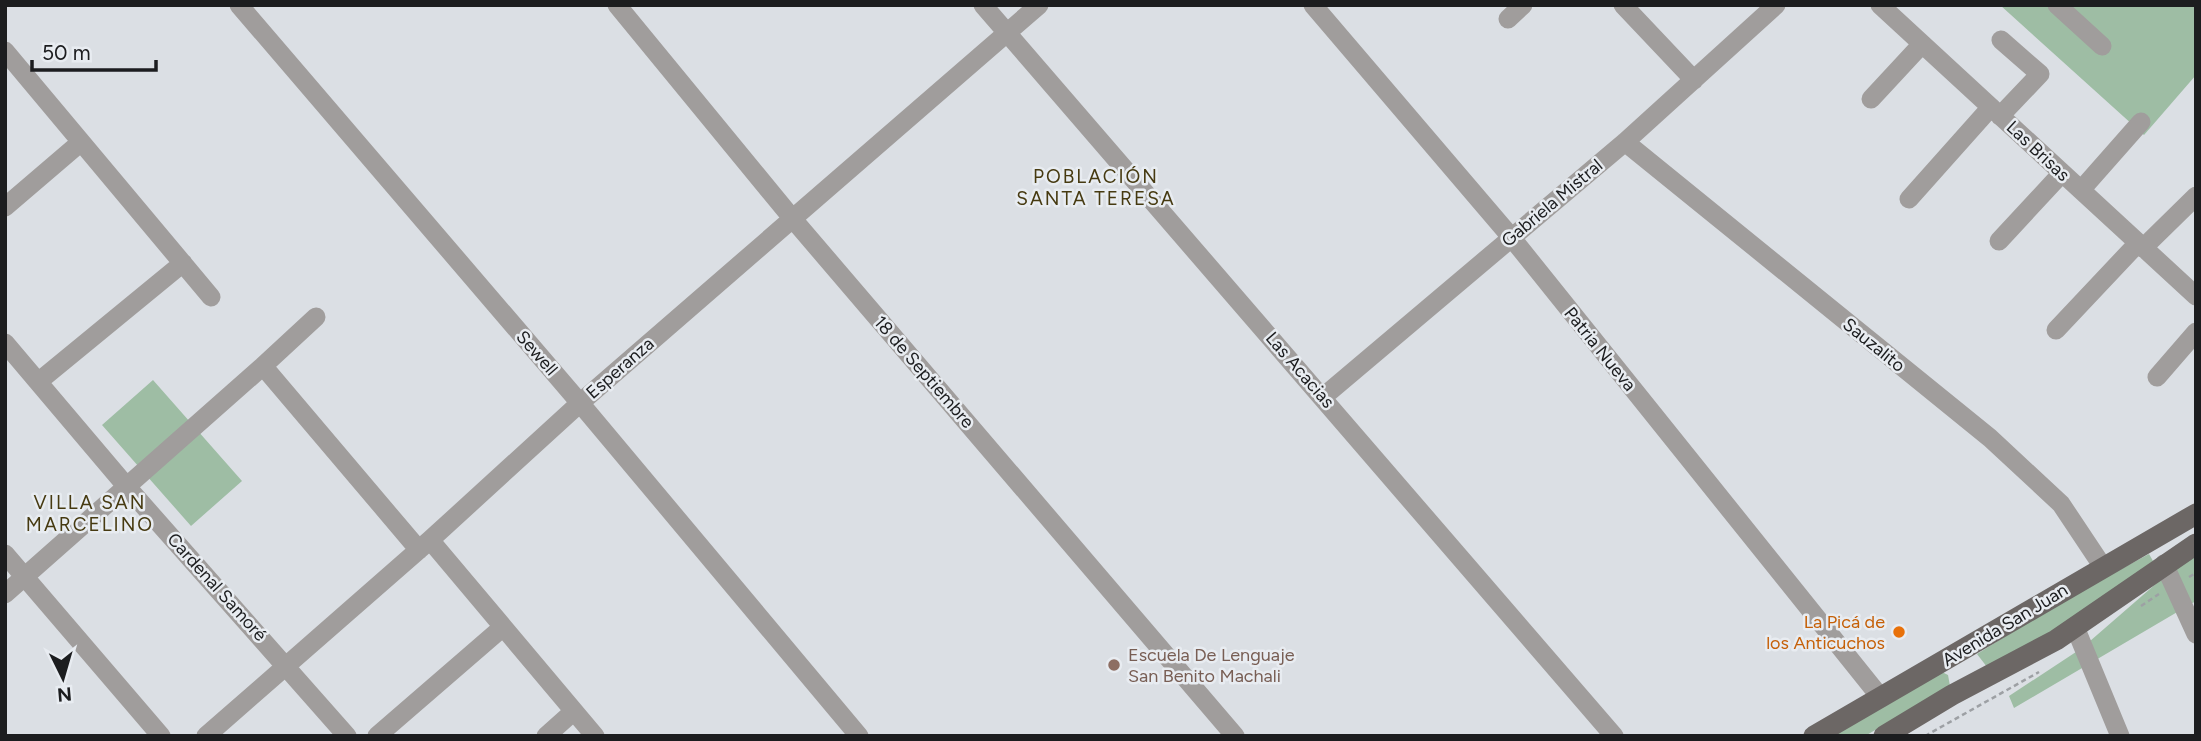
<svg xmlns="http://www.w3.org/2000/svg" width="2201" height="741" font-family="Figtree,sans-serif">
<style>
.green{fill:#9ebda4}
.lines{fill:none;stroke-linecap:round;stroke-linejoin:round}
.path{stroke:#9da0a4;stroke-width:2.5;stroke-dasharray:5 3.5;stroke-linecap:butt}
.minor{stroke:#a09d9c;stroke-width:19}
.major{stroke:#6c6765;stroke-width:21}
.food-dot{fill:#e8710a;stroke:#e8ecf1;stroke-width:2.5}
.education-dot{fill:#8d6e63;stroke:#e8ecf1;stroke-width:2.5}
.labels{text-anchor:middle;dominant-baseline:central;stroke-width:5;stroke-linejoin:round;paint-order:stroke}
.street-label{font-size:18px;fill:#1c1d1f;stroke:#e8ecf1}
.food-label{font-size:18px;fill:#c56008;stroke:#e8ecf1;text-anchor:end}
.education-label{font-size:18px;fill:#785e54;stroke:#e8ecf1;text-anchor:start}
.neighbourhood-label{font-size:19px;letter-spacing:2px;fill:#463a11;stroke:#e8ecf1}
</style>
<rect width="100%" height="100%" fill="#dbdfe4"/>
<path class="green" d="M2000,5H2196V75L2144,135Z
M153,380L242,481L191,526L102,425Z
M2196,549V601L2014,708L2009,696L2082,648Z
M2149,554L2153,561L2076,619L1987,667L1977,654L2071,596Z
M1942,672L1948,675L1950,686L1865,736H1833Z"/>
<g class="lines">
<path class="path" d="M2189,577L2196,573
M2141,606L2159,594
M1925,736L2039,672"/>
<path class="minor" d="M239,5L580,403L859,736
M617,5L792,218L1235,736
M983,5L1614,736
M1313,5L1511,237L1881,698
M1623,5L1694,80
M1880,5L2196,296
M2057,5L2102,46
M1508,19L1523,5
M5,51L211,297
M1871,99L1922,44
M2000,116L2040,74L2001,40
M1625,142L1990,438L2061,504L2103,567
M2081,190L2141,122
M1909,199L1991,107
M5,207L81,142
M1999,241L2062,173
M2143,248L2196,196
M2056,330L2138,243
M5,343L127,487L347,736
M263,366L316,317
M2157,377L2196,332
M38,382L183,263
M1323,397L1625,142L1776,5
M430,540L595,736
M5,554L161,736
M2164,564L2196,634
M5,594L263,366L419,550
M2075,627L2120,736
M206,736L430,540L580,403L1039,5
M377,736L503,627
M546,736L574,711"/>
<path class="major" d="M1814,736L2196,514
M1884,736L1952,695L2056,640L2196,544"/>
</g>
<circle class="food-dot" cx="1899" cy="632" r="7"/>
<circle class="education-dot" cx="1114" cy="665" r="7"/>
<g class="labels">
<g class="street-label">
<text transform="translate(2038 151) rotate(43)">Las Brisas</text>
<text transform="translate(1552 203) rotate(-40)">Gabriela Mistral</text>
<text transform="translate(1874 345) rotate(39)">Sauzalito</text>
<text transform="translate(1600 349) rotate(51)">Patria Nueva</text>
<text transform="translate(537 353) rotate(49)">Sewell</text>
<text transform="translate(620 368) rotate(-41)">Esperanza</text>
<text transform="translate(1300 370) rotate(49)">Las Acacias</text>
<text transform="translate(924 372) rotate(49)">18 de Septiembre</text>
<text transform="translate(217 587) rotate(48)">Cardenal Samoré</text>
<text transform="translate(2005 625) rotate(-31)">Avenida San Juan</text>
</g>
<g class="food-label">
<text x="1885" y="622">La Picá de<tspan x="1885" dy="21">los Anticuchos</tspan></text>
</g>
<g class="education-label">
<text x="1128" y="655">Escuela De Lenguaje<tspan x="1128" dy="21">San Benito Machali</tspan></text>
</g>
<g class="neighbourhood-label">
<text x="1096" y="176">POBLACIÓN<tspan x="1096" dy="22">SANTA TERESA</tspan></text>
<text x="90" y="502">VILLA SAN<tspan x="90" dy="22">MARCELINO</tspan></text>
</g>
</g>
<rect width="2201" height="741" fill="none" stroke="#1c1d1f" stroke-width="14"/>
<g transform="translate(63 678) rotate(175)" stroke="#e8ecf1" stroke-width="5" paint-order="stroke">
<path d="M0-5L12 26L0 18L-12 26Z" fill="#1c1d1f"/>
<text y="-10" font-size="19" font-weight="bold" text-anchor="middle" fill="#1c1d1f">N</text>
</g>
<path d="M32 60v10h124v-10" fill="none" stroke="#1c1d1f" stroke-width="3.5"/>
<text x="42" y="60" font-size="21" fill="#1c1d1f" stroke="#e8ecf1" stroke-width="5" paint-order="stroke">50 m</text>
</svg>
